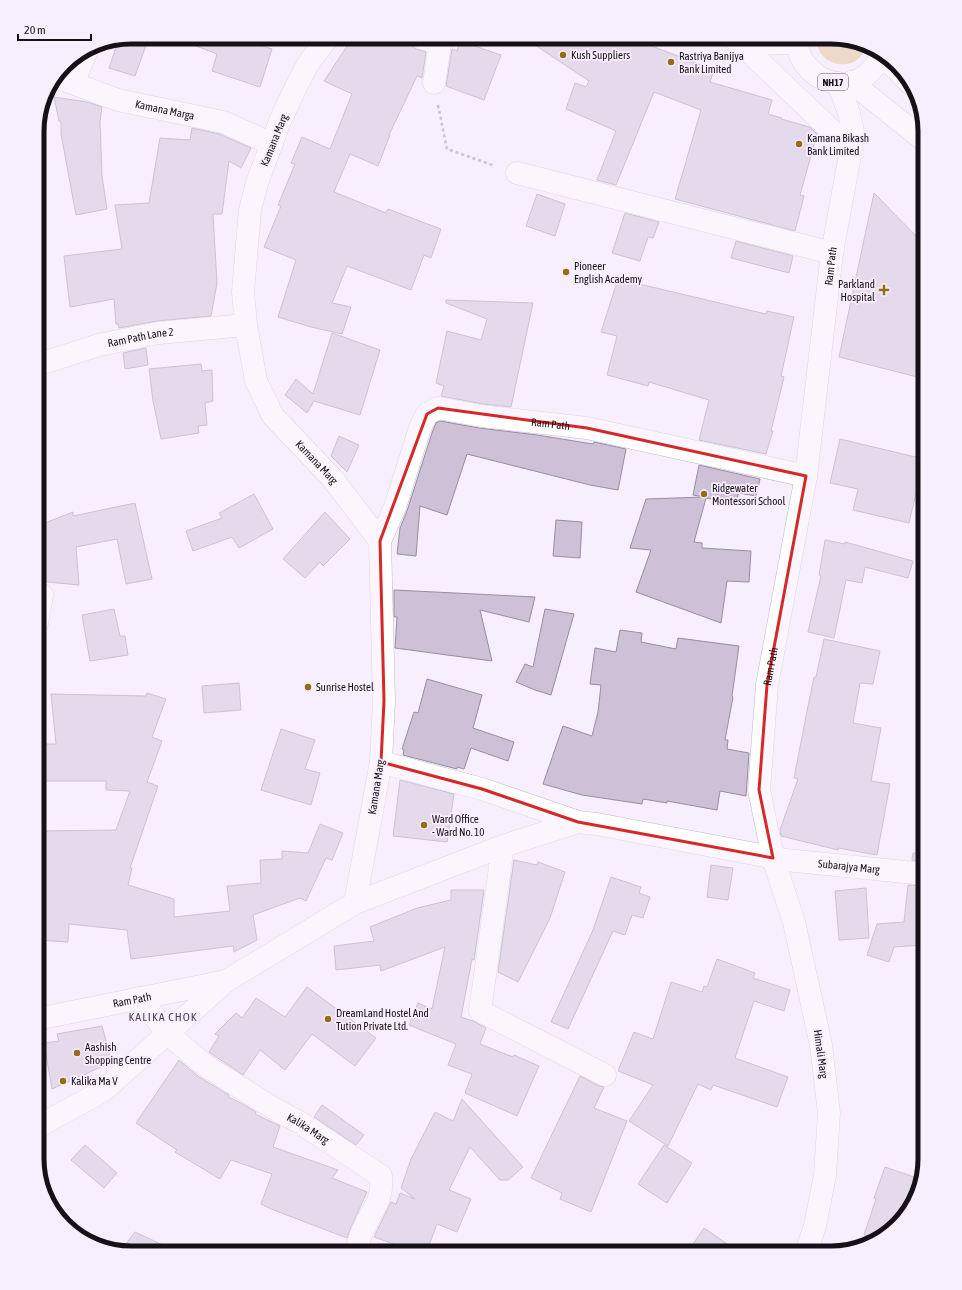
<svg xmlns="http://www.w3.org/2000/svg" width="962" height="1290" font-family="'Asap Condensed',sans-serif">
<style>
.green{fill:#e3bf88}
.building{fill:#cdc0d7;stroke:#998da2}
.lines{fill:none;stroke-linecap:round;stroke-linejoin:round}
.minor-casing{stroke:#c4b7cd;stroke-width:23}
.major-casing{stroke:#c4b7cd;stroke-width:23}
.highway-casing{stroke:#c4b7cd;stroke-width:23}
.path{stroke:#958e99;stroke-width:2.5;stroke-dasharray:3 3;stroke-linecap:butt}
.minor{stroke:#fff;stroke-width:22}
.major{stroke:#fff;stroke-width:22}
.highway{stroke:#fff;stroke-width:22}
.marked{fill:none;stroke:#d62828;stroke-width:3;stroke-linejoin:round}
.poi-dot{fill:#976c19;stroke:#f7effd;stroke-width:1.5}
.labels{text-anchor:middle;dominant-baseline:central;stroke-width:3.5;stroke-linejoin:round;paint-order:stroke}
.shield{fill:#f7effd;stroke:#5a545d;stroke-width:1}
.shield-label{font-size:10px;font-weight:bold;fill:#161119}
.poi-label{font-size:11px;fill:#161119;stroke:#f7effd;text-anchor:start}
.street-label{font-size:11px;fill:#161119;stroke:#f7effd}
.neighbourhood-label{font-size:12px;letter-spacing:1px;fill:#4f4356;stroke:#f7effd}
.rim{fill:none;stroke:#161119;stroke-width:5}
</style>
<rect width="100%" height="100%" fill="#f7effd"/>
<path class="green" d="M816,37H837L866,46C858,75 816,68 816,37Z"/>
<path class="building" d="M131,37H149L135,76L109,68L119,39Z
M178,37H234L272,49L260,87L212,71L217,54L178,39Z
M353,37H405L408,38L411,45L416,49L426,52L422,78L417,76L389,135H390L378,166L350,154L334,192L386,213L388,209L441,229L431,258L424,255L411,290L347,266L332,303L351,307L342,334L311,327L278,317L296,260L264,247L281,206L278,205L295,164L291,163L302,137L330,149L352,94L324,81Z
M523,37H653L649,45L714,70L710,82L772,100L768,114L782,118L781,119L810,127L817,134L800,195L804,196L795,231L675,199L701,110L654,92L616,185L597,180L616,131L566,109L575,83L586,87L589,81Z
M460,41L501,55L484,100L446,86L452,49L457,51Z
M54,97L87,102L102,107L100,121L102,176L107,209L76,215L61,134V122L59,121Z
M192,128L219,134L251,148L241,168L229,161L222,214H213L217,283L211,316L157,321L119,328L118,324H116L114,299L70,307L64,256L122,249L115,205L149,203L160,138L190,140Z
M874,193L925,245V379L839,357Z
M537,194L565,204L555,236L526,226Z
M625,213L659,222L653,238L648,237L640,261L612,253Z
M736,241L793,256L789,273L731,258Z
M618,279L766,314L767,311L794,317L781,376L784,377L771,431H773L766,454L699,440L709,400L649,382L648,386L607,375L617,336L601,332Z
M446,300L533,303L511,407L483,404L441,396L444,386L436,383L447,331L481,340L487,319L446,303Z
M332,333L380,350L360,415L314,401L307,413L285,395L296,379L313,394Z
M146,348L148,365L125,369L123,353Z
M201,364L202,371L212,370L213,401L205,403L207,425L198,426L199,433L161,439L153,401L149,369Z
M440,421L479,428L537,435L593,444L594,442L626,449L618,490L590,485L467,454L447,515L420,506L416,556L397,554L400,528L407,511L432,433L436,423Z
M339,436L359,445L347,472L331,456Z
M840,439L924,459L909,523L853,510L858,489L830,483Z
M699,465L760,479L756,496L739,493L735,503L706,498L694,542L702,543V548L751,551L749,582L727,581L721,623L636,592L651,550L630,548L646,499L705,497L693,495Z
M254,494L273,529L239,548L232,537L193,551L186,531L222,518L219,513Z
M135,503L152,579L126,584L117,539L76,547L79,585L37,581V526L73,512V516Z
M325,512L350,539L323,566L320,562L305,578L283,559Z
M556,520L582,522L580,558L553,556Z
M825,540L845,544V542L913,561L908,578L865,567L862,583L846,580L834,638L808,632L821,576L819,575Z
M394,590L455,593L535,597L529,622L480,610L492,661L395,648L397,617H394Z
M114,609L120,636H125L128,655L90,661L82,615Z
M545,609L574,614L551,695L535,690L516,682L525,664L533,667Z
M620,630L642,633L641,642L676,649L678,638L739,646L732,696L733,697L725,740H728L727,749L749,753L746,796L720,791L717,810L667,801V803L643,799L642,804L582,795L543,784L563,726L592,736L598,712L601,685L590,684L595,648L616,652Z
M824,639L880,651L873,684L860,683L853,723L881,728L871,781L890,784L877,855L838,848V850L781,836L780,830L798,779L794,778L807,711L814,677H816Z
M427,679L482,695L473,728L514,742L508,761L471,748L464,769L457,767V769L403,755L404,750L402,749L414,712L418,713Z
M239,683L241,710L204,713L202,686Z
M147,693L166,699L152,737L162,741L147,782L158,786L130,868H132L128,885L174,899V917L230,911L227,886L261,883L260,860L282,859V851L308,853L320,824L343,833L332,860L326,858L306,901L300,898L253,915L257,940L234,952L233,946L131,959L127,930L69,924L68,942L37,940V832H43V831L116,830L130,791L106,790V781H46L45,744H56L51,694L146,696Z
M281,729L315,740L305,769L320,773L311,805L261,790Z
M400,780L454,794L447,842L393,836Z
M913,853H925V861L912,860Z
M514,860L537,865L538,862L565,872L550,918L518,982L498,972Z
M711,865L733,868L728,900L707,897Z
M611,877L641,887L639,893L650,897L643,918L632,915L625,935L613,931L568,1029L551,1022L593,930Z
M908,885L925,886V945L894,947L889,962L867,955L877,924L904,922Z
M866,888L869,938L839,940L835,891Z
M451,890H484L474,960L472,959L461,1017L473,1021L486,1028L480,1044L513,1057L514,1055L539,1066L517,1116L465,1093L472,1074L448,1065L456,1044L409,1025L418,1003L432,1009L445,947L381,971L380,965L336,970L334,946L374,941L370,927L417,908L451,900Z
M717,959L755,973L753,978L790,990L784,1011L754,1001L735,1058L788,1077L777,1107L713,1085L711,1090L698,1084L668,1146L629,1121L653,1085L618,1071L634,1032L653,1039L671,982L702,992L704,986L707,987Z
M307,987L376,1038L355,1066L312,1034L285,1070L260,1050L243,1075L209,1052L219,1036L215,1034L236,1013L242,1018L256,998L285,1017Z
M102,1026L112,1062L52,1089L44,1043L59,1041L57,1034Z
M179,1060L199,1077L229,1095L228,1097L243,1104L256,1112L255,1114L280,1126L273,1147L338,1170L332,1178L367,1192L351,1227L347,1238L271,1209L261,1204L272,1174L231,1160L220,1179L175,1152L177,1150L136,1123Z
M580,1076L599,1086L604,1087L594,1108L627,1121L591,1212L560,1199L562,1193L531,1178Z
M462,1099L523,1167L508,1180H500L470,1147L449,1190L471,1199L457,1232L437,1224L426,1253H419L374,1237L391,1202L396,1204L400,1193L415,1199L401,1188L411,1159L435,1112L453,1121Z
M322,1105L364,1135L356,1145L314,1117Z
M85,1145L117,1173L104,1188L71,1160Z
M664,1145L692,1163L667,1203L638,1184Z
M885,1167L920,1179L912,1206L883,1237L877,1239L864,1235L876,1199L874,1198Z
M704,1228L740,1253H687Z
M135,1232L180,1253H131L121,1250Z"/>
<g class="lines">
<defs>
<g id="minor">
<path id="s1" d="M328,37L308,64L295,89L280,121L257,183L250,210L243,292L246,325L256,381L273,416L332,478L380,541L384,701L381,762L355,903"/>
<path d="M420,37L440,44L434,83"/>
<path d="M732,37L741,44L851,149"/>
<path d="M741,44L797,43"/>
<path id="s2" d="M56,77L118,100L223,122L272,144"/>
<path d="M73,83L87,50"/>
<path d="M517,173L832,253"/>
<path id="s3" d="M37,363L46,362L99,345L158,333L246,325"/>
<path id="s4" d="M380,541L395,507L420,428L427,414L438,408L481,416L587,428L806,476"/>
<path d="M37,623L42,595"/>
<path d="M381,762L482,789L578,822"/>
<path d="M503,846L480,1011L605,1075"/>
<path id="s5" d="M140,998L168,1034L206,1066L278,1111L299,1122L381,1176C384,1200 371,1211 362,1232C359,1238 358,1246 356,1253"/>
<path id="s6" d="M37,1019L226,981"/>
<path id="s7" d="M37,1127L103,1091L226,981L355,903L503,846L578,822L597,824L786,860L925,874"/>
</g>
<g id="major">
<path id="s8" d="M806,1253L815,1226L825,1175L829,1113L821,1045L794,922L773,858L759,790L767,685L806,476L832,253L851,149L853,132L849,113L838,83"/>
</g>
<path id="highway" d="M797,37C795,71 837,97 865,76C873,70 878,63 883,54
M882,55L911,84
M851,82L925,141"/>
</defs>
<use href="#minor" class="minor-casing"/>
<use href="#major" class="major-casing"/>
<use href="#highway" class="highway-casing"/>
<path class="path" d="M438,105L447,149L495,166"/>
<use href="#minor" class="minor"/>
<use href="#major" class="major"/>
<use href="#highway" class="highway"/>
</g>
<path d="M0 0H962V1290H0ZM438,408L587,428L806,476L767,685L759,790L773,858L578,822L482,789L381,762L384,701L380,541L427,414Z" fill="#f7effd" fill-opacity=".55" fill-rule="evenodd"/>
<path class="marked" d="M438,408L587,428L806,476L767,685L759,790L773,858L578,822L482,789L381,762L384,701L380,541L427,414Z"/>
<g class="poi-dot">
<circle cx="563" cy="55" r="4"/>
<circle cx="671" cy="62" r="4"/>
<circle cx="799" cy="144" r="4"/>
<circle cx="566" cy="272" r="4"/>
<path d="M882 284h4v4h4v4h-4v4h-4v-4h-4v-4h4z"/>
<circle cx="704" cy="494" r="4"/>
<circle cx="308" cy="687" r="4"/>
<circle cx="424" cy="825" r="4"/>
<circle cx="328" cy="1019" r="4"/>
<circle cx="77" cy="1053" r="4"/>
<circle cx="63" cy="1081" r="4"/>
</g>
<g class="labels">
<rect class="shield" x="818" y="74" width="30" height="16" rx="3"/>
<g class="shield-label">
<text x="833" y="82">NH17</text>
</g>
<g class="poi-label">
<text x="571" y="55">Kush Suppliers</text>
<text x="679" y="56">Rastriya Banijya<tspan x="679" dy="13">Bank Limited</tspan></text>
<text x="807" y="138">Kamana Bikash<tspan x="807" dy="13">Bank Limited</tspan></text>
<text x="574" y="266">Pioneer<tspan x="574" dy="13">English Academy</tspan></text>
<text x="875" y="284" text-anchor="end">Parkland<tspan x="875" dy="13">Hospital</tspan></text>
<text x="712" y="488">Ridgewater<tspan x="712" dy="13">Montessori School</tspan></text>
<text x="316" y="687">Sunrise Hostel</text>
<text x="432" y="819">Ward Office<tspan x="432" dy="13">- Ward No. 10</tspan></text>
<text x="336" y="1013">DreamLand Hostel And<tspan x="336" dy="13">Tution Private Ltd.</tspan></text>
<text x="85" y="1047">Aashish<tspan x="85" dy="13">Shopping Centre</tspan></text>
<text x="71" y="1081">Kalika Ma V</text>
</g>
<g class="street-label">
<text stroke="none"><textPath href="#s2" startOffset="114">Kamana Marga</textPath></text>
<text transform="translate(274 140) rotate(-68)">Kamana Marg</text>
<text stroke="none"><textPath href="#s8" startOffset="1003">Ram Path</textPath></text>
<text stroke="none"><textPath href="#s3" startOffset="107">Ram Path Lane 2</textPath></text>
<text stroke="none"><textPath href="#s4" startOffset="262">Ram Path</textPath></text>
<text stroke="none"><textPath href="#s1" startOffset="466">Kamana Marg</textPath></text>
<text stroke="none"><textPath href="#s8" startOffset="598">Ram Path</textPath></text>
<text transform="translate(376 787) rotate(-81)">Kamana Marg</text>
<text stroke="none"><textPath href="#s7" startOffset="903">Subarajya Marg</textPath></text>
<text stroke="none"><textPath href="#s6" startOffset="97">Ram Path</textPath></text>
<text transform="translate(821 1054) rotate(82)">Himali Marg</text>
<text stroke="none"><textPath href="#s5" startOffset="215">Kalika Marg</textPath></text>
</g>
<g class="neighbourhood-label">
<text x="163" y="1017">KALIKA CHOK</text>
</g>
</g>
<path d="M0 0H962V1290H0ZM131 44H831A87 87 0 0 1 918 131V1159A87 87 0 0 1 831 1246H131A87 87 0 0 1 44 1159V131A87 87 0 0 1 131 44Z" fill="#f7effd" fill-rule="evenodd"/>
<path class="rim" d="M131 44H831A87 87 0 0 1 918 131V1159A87 87 0 0 1 831 1246H131A87 87 0 0 1 44 1159V131A87 87 0 0 1 131 44Z"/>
<path d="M18 34v6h73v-6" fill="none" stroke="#161119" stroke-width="2"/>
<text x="24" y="34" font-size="12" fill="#161119" stroke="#f7effd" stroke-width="3" paint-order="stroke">20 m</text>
</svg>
